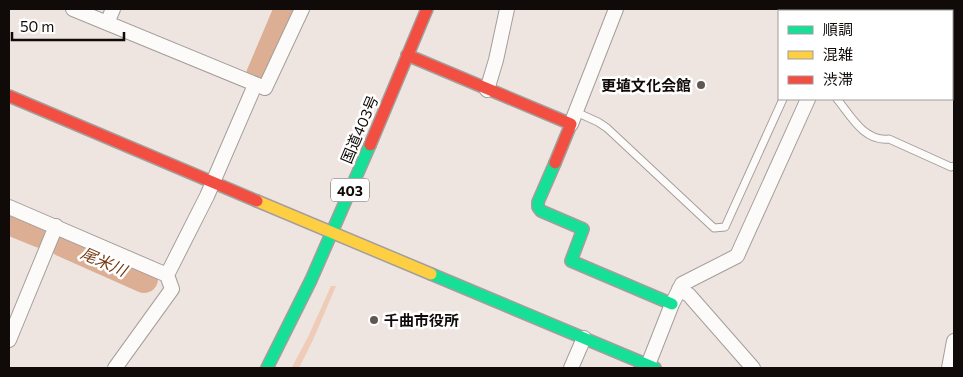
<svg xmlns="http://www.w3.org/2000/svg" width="963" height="377" font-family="Commissioner,'Noto Sans JP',sans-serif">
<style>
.grass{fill:#efccb8}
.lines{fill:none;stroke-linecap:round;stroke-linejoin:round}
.river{stroke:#dcae94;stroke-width:28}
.lane-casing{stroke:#a49e9b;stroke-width:9}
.street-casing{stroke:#a49e9b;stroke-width:16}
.fast-casing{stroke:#a49e9b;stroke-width:14}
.slow-casing{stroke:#a49e9b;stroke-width:14}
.jam-casing{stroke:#a49e9b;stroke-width:14}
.lane{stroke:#fcfbfa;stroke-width:7}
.street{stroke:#fcfbfa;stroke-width:14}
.fast{stroke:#16e098;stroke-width:11}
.slow{stroke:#ffcf43;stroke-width:11}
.jam{stroke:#f24e42;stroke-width:11}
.poi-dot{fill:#5e5754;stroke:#fff;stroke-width:2}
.labels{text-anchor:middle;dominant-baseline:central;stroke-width:5;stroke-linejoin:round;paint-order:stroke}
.shield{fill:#fff;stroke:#585452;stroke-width:1}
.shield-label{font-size:14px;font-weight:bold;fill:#100b08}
.poi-label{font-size:15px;font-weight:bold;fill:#100b08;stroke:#fff;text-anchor:end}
.street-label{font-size:15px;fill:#100b08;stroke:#fff}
.water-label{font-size:16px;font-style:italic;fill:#743912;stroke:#fff}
</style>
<rect width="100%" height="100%" fill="#eee5e1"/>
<path class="grass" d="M331,286H336L313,340L299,368L292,367L308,337Z"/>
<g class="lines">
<path class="river" d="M260,75L288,9
M9,221L41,234
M63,243L144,279"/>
<defs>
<path id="lane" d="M822,11L823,9
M837,99C851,116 864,142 889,139L951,167L954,166
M576,112L598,122L607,128L714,228L725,227L783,99"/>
<path id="street" d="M73,9L265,88L302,9
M904,9L906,11
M872,11L873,9
M107,23L113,9
M487,90L496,60L507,9
M571,124L616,9
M9,207L167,275L172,289L115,368
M167,275L207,196L255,85
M679,289L689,295L753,368
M9,340L56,226
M648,365L672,304L682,284L737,256L808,99
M571,368L584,338
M949,368L954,341"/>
<path id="fast" d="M555,163L538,202V207L541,211L583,229L571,261L672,304
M431,274L655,368
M267,368L311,280L370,145"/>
<path id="slow" d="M257,201L431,274"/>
<path id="jam" d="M407,55L571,124L555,163
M9,96L257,201
M370,145L427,9"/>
</defs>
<use href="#lane" class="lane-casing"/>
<use href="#street" class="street-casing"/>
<use href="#fast" class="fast-casing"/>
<use href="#slow" class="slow-casing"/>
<use href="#jam" class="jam-casing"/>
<use href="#lane" class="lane"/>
<use href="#street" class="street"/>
<use href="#fast" class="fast"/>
<use href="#slow" class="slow"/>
<use href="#jam" class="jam"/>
</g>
<g class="poi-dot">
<circle cx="701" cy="85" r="5"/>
<circle cx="374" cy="320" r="5"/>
</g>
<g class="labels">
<rect class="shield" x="331" y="178.5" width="38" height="23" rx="4"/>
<g class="shield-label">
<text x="350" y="190">403</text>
</g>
<g class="poi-label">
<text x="691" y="85">更埴文化会館</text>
<text x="384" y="320" text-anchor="start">千曲市役所</text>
</g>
<g class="street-label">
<text transform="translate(359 129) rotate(-67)">国道403号</text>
</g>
<g class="water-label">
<text transform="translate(104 261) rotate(24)">尾米川</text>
</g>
</g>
<rect width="963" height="377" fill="none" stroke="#100b08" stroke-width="20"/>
<rect x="778" y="10" width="175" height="90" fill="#ffffff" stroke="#9f9d9c"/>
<rect x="788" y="26" width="25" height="8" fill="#16e098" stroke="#9f9d9c"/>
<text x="823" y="35" font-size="15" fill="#100b08">順調</text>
<rect x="788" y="51" width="25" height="8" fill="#ffcf43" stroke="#9f9d9c"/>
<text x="823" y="60" font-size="15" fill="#100b08">混雑</text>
<rect x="788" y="76" width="25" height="8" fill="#f24e42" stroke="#9f9d9c"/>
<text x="823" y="85" font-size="15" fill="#100b08">渋滞</text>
<path d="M12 32v8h112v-8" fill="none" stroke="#100b08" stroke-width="2.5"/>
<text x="20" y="32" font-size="15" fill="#100b08" stroke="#ffffff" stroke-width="4" paint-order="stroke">50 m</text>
</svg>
